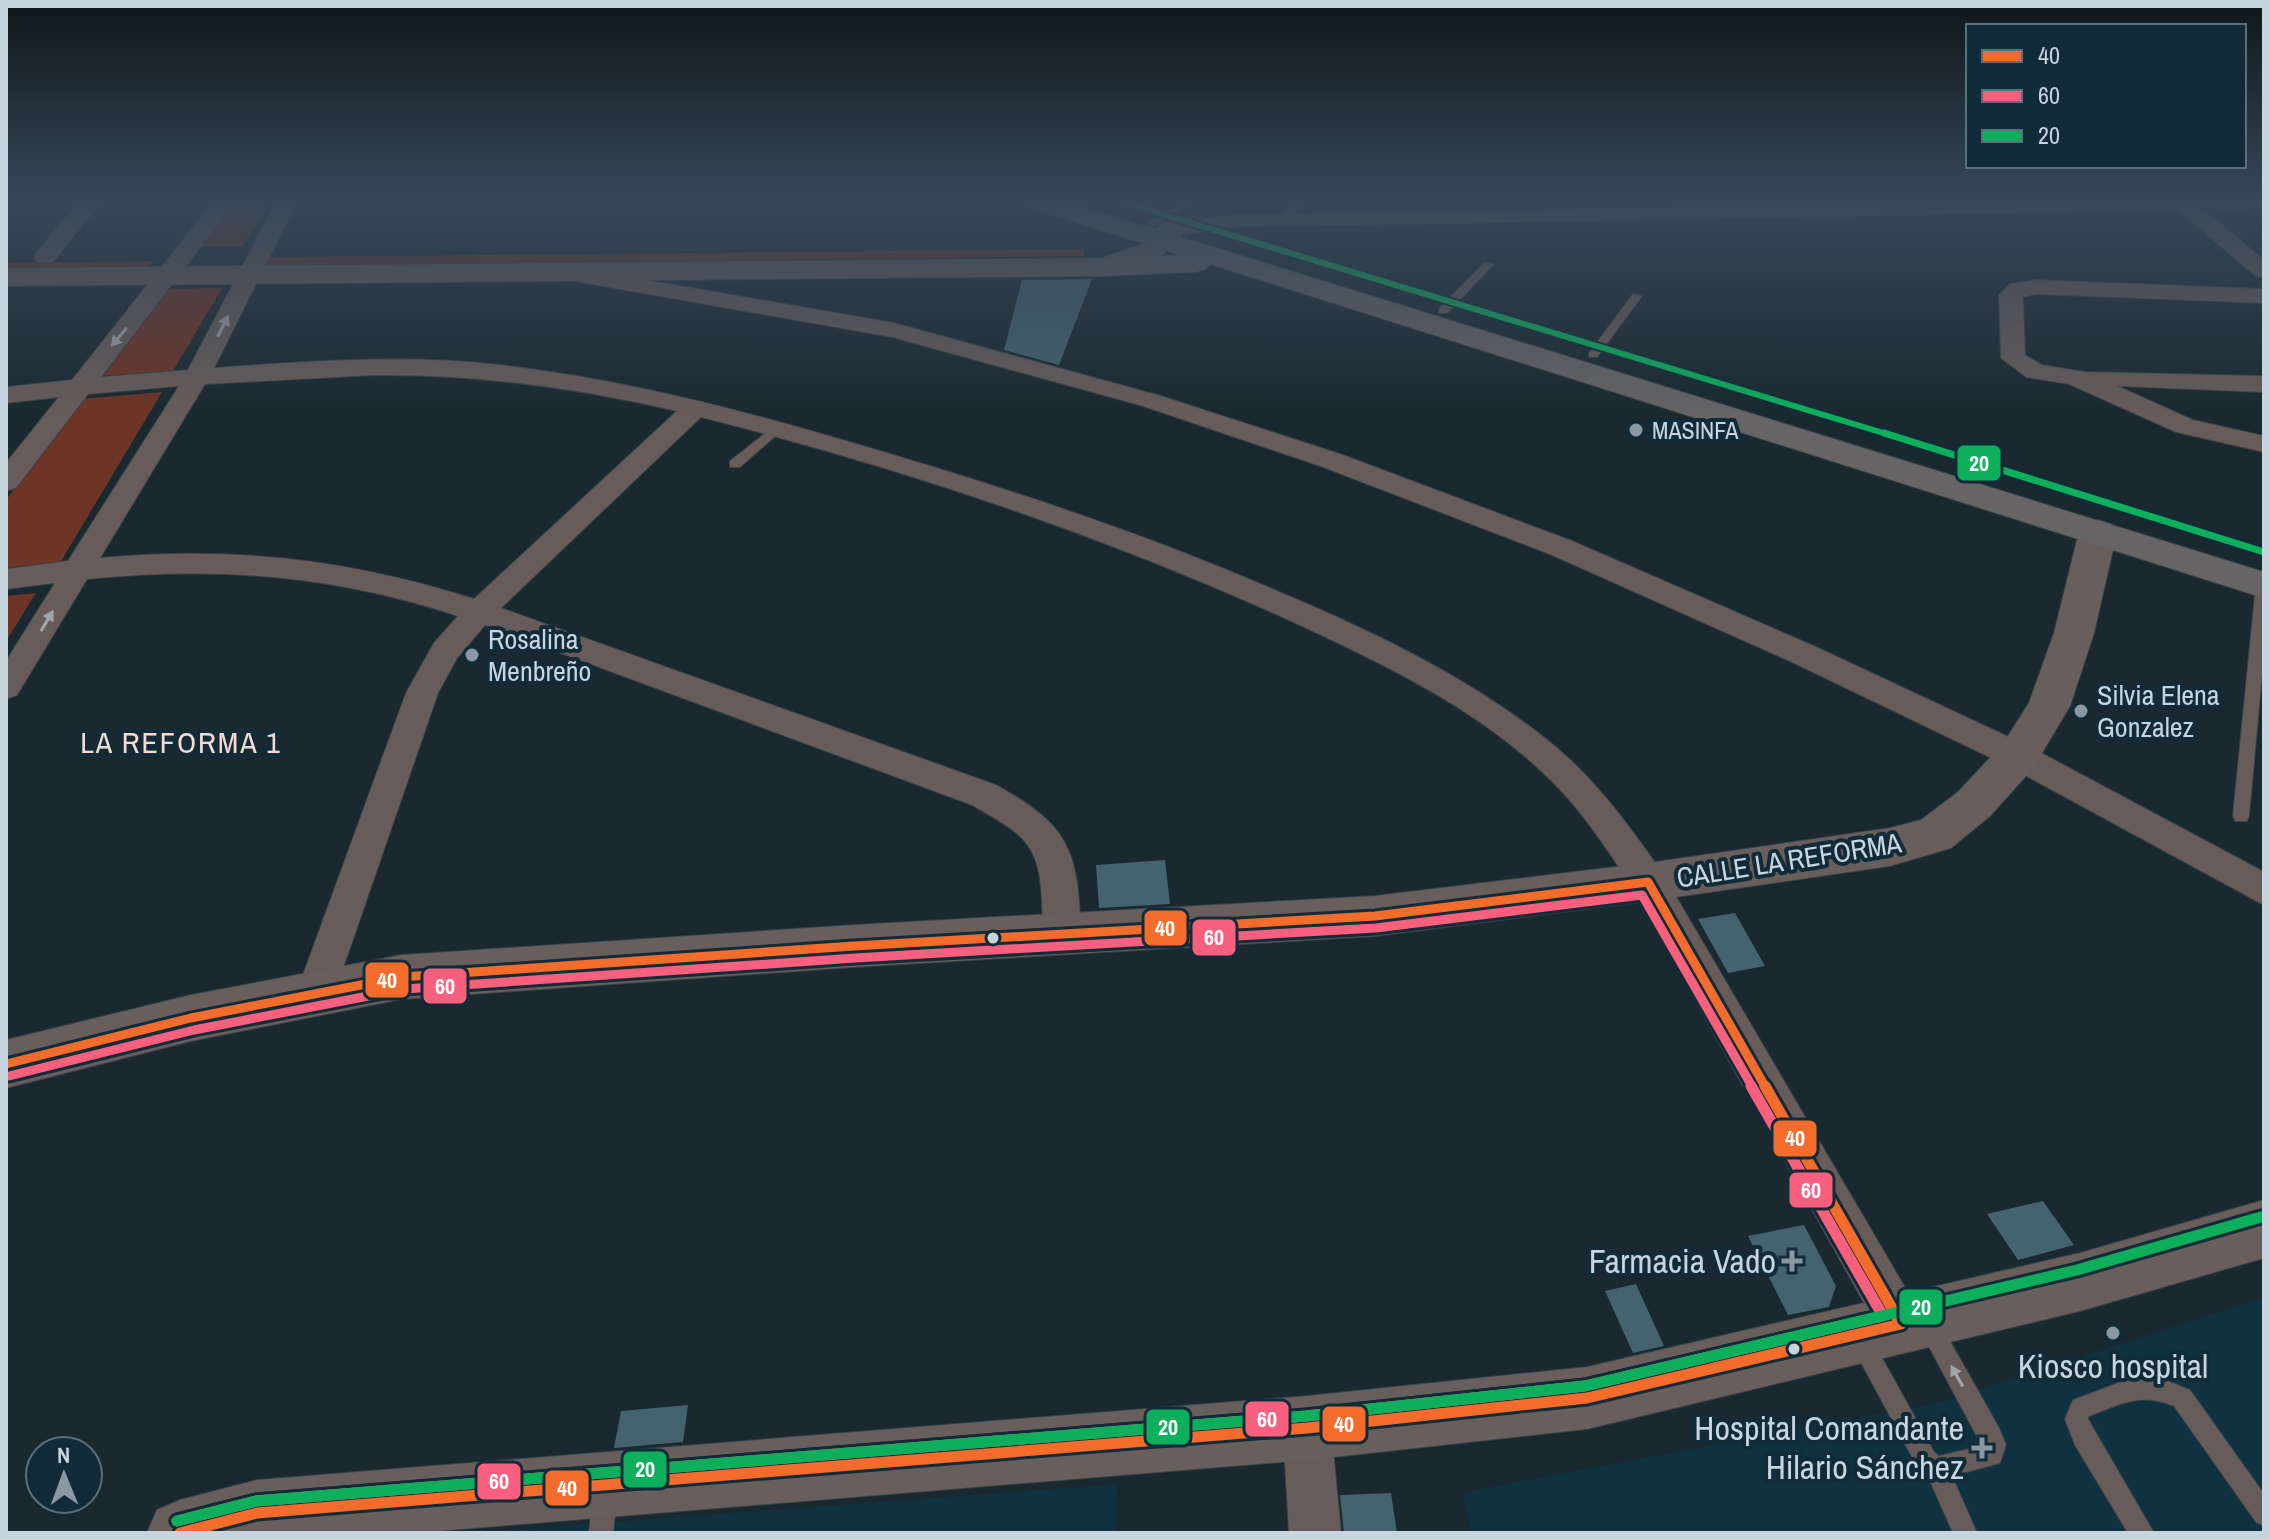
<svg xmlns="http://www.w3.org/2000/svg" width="2270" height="1539" font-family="'Archivo Narrow',sans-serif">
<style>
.built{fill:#103240}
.green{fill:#6e3425}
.building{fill:#44636f}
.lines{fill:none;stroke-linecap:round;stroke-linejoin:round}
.lane-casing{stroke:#374349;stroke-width:2}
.street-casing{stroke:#374349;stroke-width:2}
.secondary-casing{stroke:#374349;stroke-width:2}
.highway-casing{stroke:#374349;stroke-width:2}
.lane{fill:#675c5a;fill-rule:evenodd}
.street{fill:#675c5a;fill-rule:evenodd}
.secondary{fill:#685e5c;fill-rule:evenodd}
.highway{fill:#666465;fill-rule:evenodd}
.bus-1-far1-casing{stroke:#112c38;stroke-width:15}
.bus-1-casing{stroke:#112c38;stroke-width:17}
.bus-2-far1-casing{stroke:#112c38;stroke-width:15}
.bus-2-casing{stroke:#112c38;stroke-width:17}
.bus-3-far2-casing{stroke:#112c38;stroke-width:10}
.bus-3-far1-casing{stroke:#112c38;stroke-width:12}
.bus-3-casing{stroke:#112c38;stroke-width:17}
.bus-1-far1{stroke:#f36c2b;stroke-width:9}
.bus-1{stroke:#f36c2b;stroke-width:11}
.bus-2-far1{stroke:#f8607d;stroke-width:9}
.bus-2{stroke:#f8607d;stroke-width:11}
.bus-3-far2{stroke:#0daf5c;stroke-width:6}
.bus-3-far1{stroke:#0daf5c;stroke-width:7}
.bus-3{stroke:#0daf5c;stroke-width:11}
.oneway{fill:#a1a5a9}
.poi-dot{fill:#8a99a1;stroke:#112c38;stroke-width:3}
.bus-dot{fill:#c7d6de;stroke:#112c38;stroke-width:3}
.labels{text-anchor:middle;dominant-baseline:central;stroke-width:8;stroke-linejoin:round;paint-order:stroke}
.far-poi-label{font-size:24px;fill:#c7d6de;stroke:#112c38;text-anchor:start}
.poi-label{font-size:28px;fill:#c7d6de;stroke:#112c38;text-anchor:start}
.street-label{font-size:28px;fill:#c7d6de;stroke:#112c38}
.neighbourhood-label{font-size:30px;letter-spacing:2px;fill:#fbd9d0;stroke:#112c38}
.near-poi-label{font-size:34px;fill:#c7d6de;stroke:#112c38;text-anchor:end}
.line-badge{stroke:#112c38;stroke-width:3}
.badge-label{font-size:22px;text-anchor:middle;font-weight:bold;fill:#fff}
</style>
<rect width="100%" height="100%" fill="#1a282f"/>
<path class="built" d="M2264,1297V1533H1471L1463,1492L1937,1403Z
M1117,1484L1116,1533H508L509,1530Z"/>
<path class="green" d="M231,202H270L243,246L201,247Z
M1084,249V256L261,267L269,257Z
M153,261L143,273L6,275V263Z
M222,288L173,371L98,376L161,289Z
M162,392L60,563L6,568V500L80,399Z
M36,593L6,641V596Z"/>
<path class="building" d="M1092,279L1059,365L1004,350L1022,280Z
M1165,860L1170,904L1099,908L1096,865Z
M1735,913L1765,966L1728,973L1698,919Z
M2043,1201L2074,1245L2018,1260L1987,1214Z
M1804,1225L1836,1286L1829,1307L1788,1315L1748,1236Z
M1636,1284L1664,1346L1633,1353L1605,1291Z
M688,1405L683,1442L614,1448L621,1411Z
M1391,1493L1397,1533H1344L1340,1495Z"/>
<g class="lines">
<defs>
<path id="lane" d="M1182,202H1194L1155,225L1146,223Z
M1296,202H1307L1281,223H1273V219Z
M1485,262L1494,264L1447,313H1439V309Z
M1633,294L1642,296L1597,357H1589V353Z
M776,425L780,426V432L740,467H730V461Z
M2263,580L2264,652L2249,816L2247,821H2235L2233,816L2256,585Z
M1929,1315L1937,1318L1999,1428L2006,1445L2000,1463L1952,1476L1977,1533H1953L1928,1476L1918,1468L1851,1344L1854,1336L1862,1333L1870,1336L1934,1452L1939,1456L1982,1446L1918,1326L1921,1318Z
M2137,1376L2160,1378L2190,1390L2264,1494V1526L2256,1522L2174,1406C2140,1392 2121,1404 2089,1416L2088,1419L2154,1533H2128L2075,1445L2065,1419L2073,1400Z
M605,1483L613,1487L617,1495L613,1533H589L593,1495L597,1487Z"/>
<path id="street" d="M79,202H101L53,262H37L34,257L37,252Z
M213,202H235L101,377L188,370L276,202H297L214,368C309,361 406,354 500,365C650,382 796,425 940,469C1057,505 1172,545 1284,594C1374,632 1463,675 1541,735C1591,773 1625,820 1661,871L1917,1308L1924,1324L1917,1340L1901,1347L1885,1340C1825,1234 1766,1127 1706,1020C1665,947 1627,869 1573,804C1503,722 1397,670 1302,626C1109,537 906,469 701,417L501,608L996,785C1051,816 1075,836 1079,902C1080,918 1082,931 1075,945L1062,950L1049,945C1042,931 1043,918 1042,903C1040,841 1022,834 972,805L485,625L457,658L438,693L330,1006L316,1011L302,1006L296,994L406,693L434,643L458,616C333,575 218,566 87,579L17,695L6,699V661L55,583L6,589V569L68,561L179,386L88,394L16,488L6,491V463L59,397L6,403V387L72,380ZM374,375C477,374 577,388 677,411L474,599C348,559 231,546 100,558L205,384Z
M1938,202H2264V208L2203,209L2264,260V278L2256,276L2178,210L1234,227L1172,236L1161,229L1172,222L1234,215Z
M560,265L894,323L1161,396L1343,455L1572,541L1816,647L2030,747L2264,872V905L2006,765L1794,663L1552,555L1323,467L1143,406L892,337L552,277L549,272L552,267Z
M2036,280L2264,289V303L2036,294L2023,297L2025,355L2042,365L2085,372L2264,376V392L2117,386L2193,420L2264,436V452L2176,432L2069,384L2026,377L2001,358L1999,295L2010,284Z
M1307,1404L1324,1411L1331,1428L1341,1533H1289L1283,1428L1290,1411Z"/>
<path id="secondary" d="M1172,221L1182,223L1186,229C1169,261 1136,268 1103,276L6,286V268L1102,258L1142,244L1162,223Z
M2098,520L2111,524L2117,532L2094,633L2070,706L2033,768L1990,816L1951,848L1890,866L1648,901L1375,936L854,967L402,999L191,1041L6,1088V1040L191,995L402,955L854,925L1375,896L1648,863L1890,828L1921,820L1958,792L2003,744L2029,703L2054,633L2079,532L2085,524Z
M2264,1200V1258L2080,1311L1587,1429L1307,1460L413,1533H147L157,1510L180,1500L257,1480L1307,1396L1587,1367L2080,1253Z"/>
<path id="highway" d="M1028,202H1068L2264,572V598L1210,264L1206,269L1196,272L1103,276L1093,273L1088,267L1093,261L1103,258L1180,255L1031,208Z"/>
</defs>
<use href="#lane" class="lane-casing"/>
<use href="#street" class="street-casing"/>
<use href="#secondary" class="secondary-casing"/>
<use href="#highway" class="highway-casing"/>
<use href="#lane" class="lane"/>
<use href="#street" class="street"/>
<use href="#secondary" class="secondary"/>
<use href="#highway" class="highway"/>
<defs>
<path id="bus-1-far1" d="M6,1064L191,1018L402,977L854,946L1375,916L1648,882L1766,1088"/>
<path id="bus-1" d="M180,1533L257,1513L1307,1428L1587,1398L1901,1324L1765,1086"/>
<path id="bus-2-far1" d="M9,1076L194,1030L404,989L855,958L1376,928L1642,895L1753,1088"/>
<path id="bus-2" d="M177,1521L256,1501L1306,1416L1585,1386L1883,1316L1751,1086"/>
<path id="bus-3-far2" d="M1122,202L1890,435"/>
<path id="bus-3-far1" d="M1884,433L2264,552"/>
<path id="bus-3" d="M177,1521L256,1501L1306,1416L1585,1386L2077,1270L2261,1217"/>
</defs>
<use href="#bus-1-far1" class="bus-1-far1-casing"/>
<use href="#bus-1" class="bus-1-casing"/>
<use href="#bus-2-far1" class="bus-2-far1-casing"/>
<use href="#bus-2" class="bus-2-casing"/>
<use href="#bus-3-far2" class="bus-3-far2-casing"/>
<use href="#bus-3-far1" class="bus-3-far1-casing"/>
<use href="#bus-3" class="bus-3-casing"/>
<use href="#bus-1-far1" class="bus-1-far1"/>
<use href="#bus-1" class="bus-1"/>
<use href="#bus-2-far1" class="bus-2-far1"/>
<use href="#bus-2" class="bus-2"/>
<use href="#bus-3-far2" class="bus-3-far2"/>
<use href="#bus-3-far1" class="bus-3-far1"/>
<use href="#bus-3" class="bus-3"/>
</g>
<defs><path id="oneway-solid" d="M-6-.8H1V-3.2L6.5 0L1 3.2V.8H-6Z" transform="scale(2)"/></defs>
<g class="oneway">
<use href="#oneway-solid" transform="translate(223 326) rotate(-63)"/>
<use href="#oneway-solid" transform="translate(119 337) rotate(130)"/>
<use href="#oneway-solid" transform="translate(47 621) rotate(-59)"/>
<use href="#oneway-solid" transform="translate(1957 1376) rotate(-119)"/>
</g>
<linearGradient id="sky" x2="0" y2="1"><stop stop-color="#0e161a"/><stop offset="0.48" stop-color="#384858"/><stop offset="1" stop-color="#384858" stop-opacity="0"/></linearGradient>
<rect width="2270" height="417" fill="url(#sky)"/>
<g class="poi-dot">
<circle cx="1636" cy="430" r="8"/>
<circle cx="472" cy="655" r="8"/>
<circle cx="2081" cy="711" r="8"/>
<path d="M1788 1249h8v8h8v8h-8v8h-8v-8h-8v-8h8z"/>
<circle cx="2113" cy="1333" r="8"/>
<path d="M1978 1436h8v8h8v8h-8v8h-8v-8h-8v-8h8z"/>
</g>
<g class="bus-dot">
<circle cx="993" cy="938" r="7"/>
<circle cx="1794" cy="1349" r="7"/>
</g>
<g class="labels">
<g class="far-poi-label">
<text x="1652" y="430">MASINFA</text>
</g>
<g class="poi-label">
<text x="488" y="639">Rosalina<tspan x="488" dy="32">Menbreño</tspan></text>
<text x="2097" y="695">Silvia Elena<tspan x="2097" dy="32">Gonzalez</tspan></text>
</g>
<g class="street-label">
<text transform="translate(1789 860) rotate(-9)">CALLE LA REFORMA</text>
</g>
<g class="neighbourhood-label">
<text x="181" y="742">LA REFORMA 1</text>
</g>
<g class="near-poi-label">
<text x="1776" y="1261">Farmacia Vado</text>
<text x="2113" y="1366" text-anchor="middle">Kiosco hospital</text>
<text x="1964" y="1428">Hospital Comandante<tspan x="1964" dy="39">Hilario Sánchez</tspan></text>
</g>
</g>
<g class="line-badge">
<rect x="1956" y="444" width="46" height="38" rx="8" fill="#0daf5c"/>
<rect x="1143" y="909" width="45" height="38" rx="8" fill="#f36c2b"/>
<rect x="1191" y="918" width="46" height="39" rx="8" fill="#f8607d"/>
<rect x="364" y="961" width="46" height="38" rx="8" fill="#f36c2b"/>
<rect x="422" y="967" width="46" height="38" rx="8" fill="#f8607d"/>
<rect x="1772" y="1119" width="46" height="39" rx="8" fill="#f36c2b"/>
<rect x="1788" y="1171" width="46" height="38" rx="8" fill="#f8607d"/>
<rect x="1898" y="1288" width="46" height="38" rx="8" fill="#0daf5c"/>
<rect x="1244" y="1400" width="46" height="38" rx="8" fill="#f8607d"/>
<rect x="1321" y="1405" width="46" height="38" rx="8" fill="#f36c2b"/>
<rect x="1145" y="1408" width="46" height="38" rx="8" fill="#0daf5c"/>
<rect x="622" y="1450" width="46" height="39" rx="8" fill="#0daf5c"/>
<rect x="476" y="1462" width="46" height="39" rx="8" fill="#f8607d"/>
<rect x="544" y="1469" width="46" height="38" rx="8" fill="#f36c2b"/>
</g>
<g class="badge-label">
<text x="1979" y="471">20</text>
<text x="1165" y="936">40</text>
<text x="1214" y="945">60</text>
<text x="387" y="988">40</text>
<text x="445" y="994">60</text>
<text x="1795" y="1146">40</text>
<text x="1811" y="1198">60</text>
<text x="1921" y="1315">20</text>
<text x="1267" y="1427">60</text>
<text x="1344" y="1432">40</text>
<text x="1168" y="1435">20</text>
<text x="645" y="1477">20</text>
<text x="499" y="1489">60</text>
<text x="567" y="1496">40</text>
</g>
<rect width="2270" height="1539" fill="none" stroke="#c7d6de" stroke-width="16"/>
<rect x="1966" y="24" width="280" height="144" fill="#112c38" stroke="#5a707a" stroke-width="2"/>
<rect x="1982" y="50" width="40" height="12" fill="#f36c2b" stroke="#5a707a" stroke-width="2"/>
<text x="2038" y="64" font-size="24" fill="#c7d6de">40</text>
<rect x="1982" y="90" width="40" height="12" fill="#f8607d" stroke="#5a707a" stroke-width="2"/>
<text x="2038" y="104" font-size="24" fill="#c7d6de">60</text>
<rect x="1982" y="130" width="40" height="12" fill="#0daf5c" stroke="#5a707a" stroke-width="2"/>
<text x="2038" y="144" font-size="24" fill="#c7d6de">20</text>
<g transform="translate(64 1475) rotate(359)"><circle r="38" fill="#112c38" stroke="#5a707a" stroke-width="2"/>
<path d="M0-6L14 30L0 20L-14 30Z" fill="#8a99a1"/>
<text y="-12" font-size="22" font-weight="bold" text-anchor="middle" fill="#c7d6de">N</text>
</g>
</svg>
